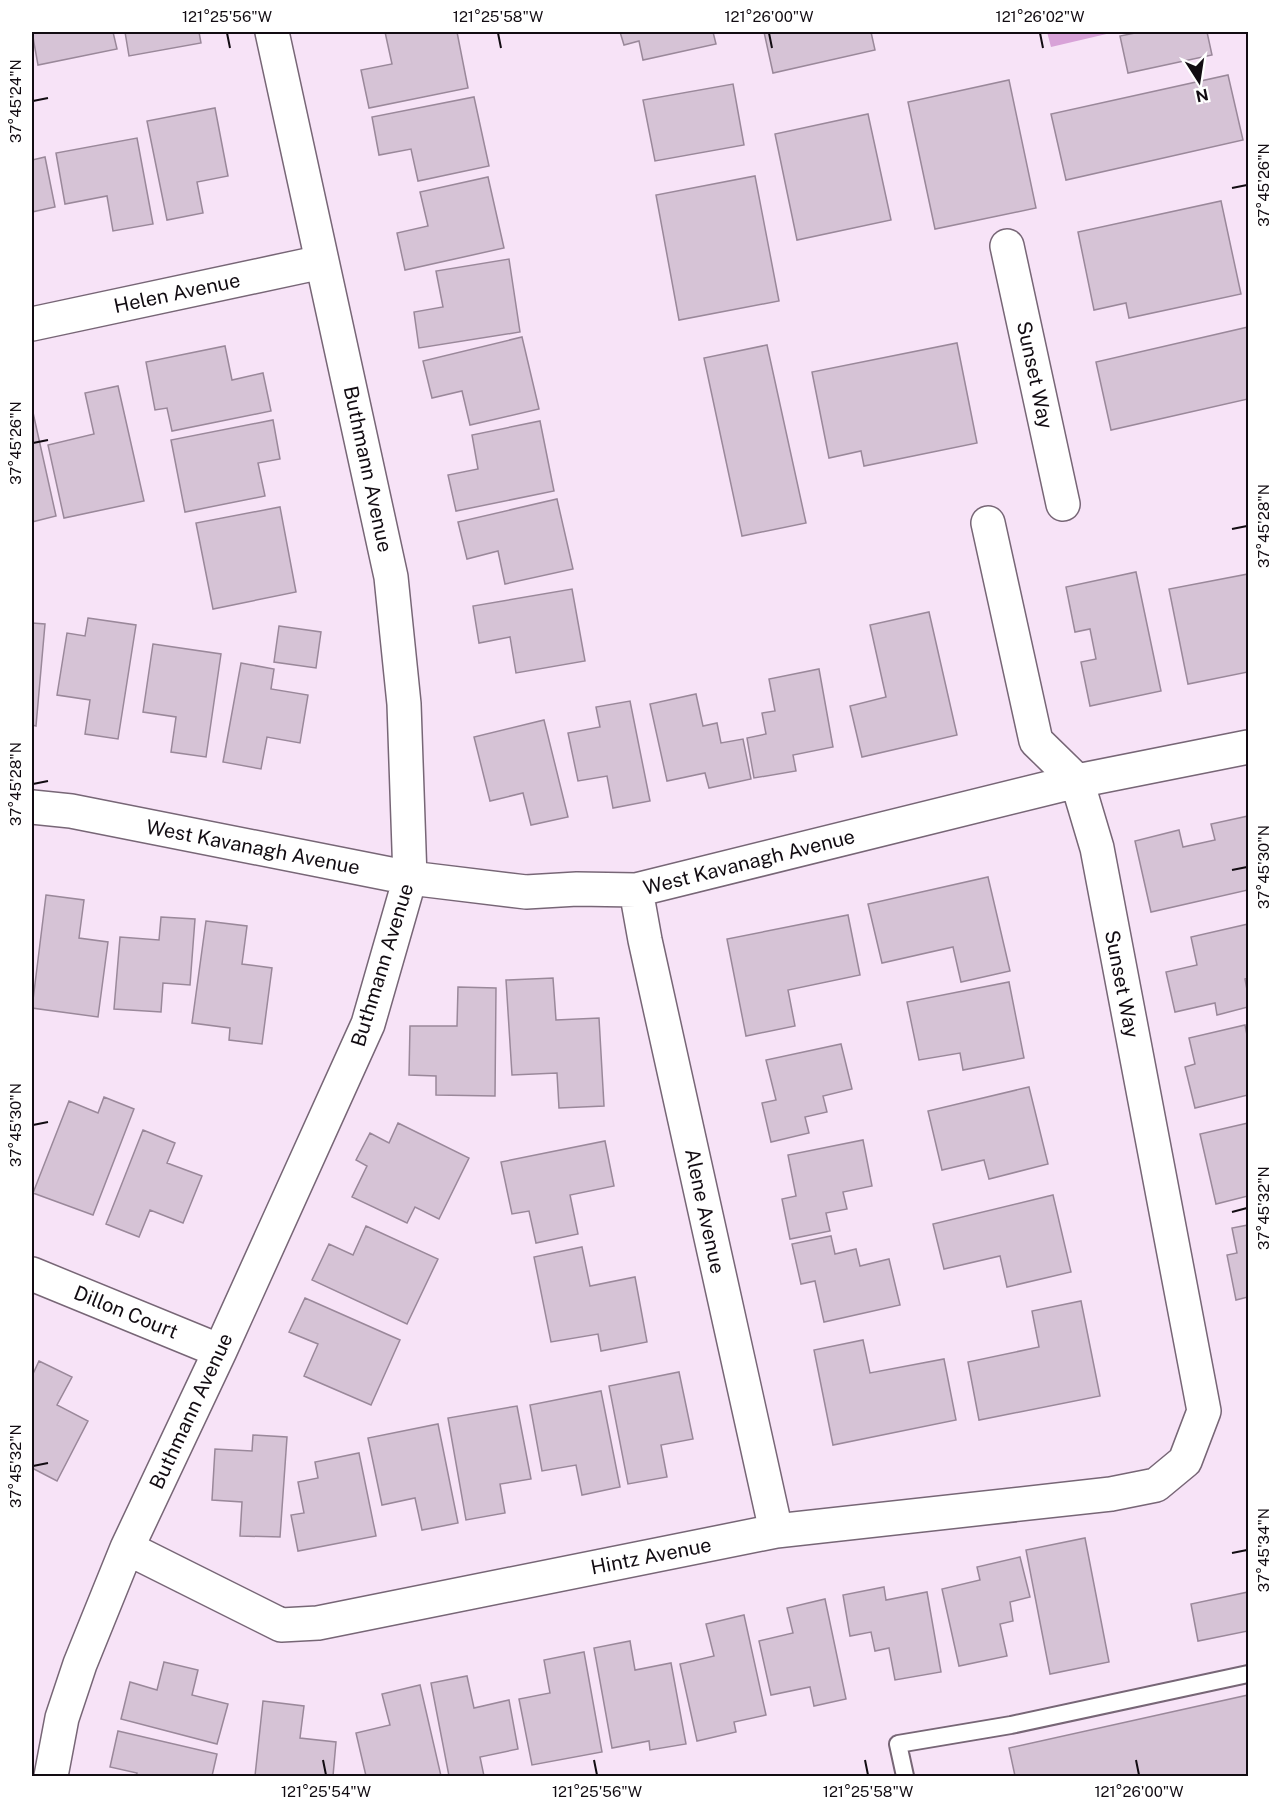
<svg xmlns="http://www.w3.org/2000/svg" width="1280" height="1808" font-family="'Public Sans',sans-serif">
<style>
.water{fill:#d8a2d8}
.building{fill:#d6c3d6;stroke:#9a889a;stroke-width:1.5}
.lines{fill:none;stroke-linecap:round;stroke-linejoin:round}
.lane-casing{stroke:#776676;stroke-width:20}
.street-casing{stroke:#776676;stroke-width:36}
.lane{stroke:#fff;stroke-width:16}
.street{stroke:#fff;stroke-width:33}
.ticks{fill:none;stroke:#120c12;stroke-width:2}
.labels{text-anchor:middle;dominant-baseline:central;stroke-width:5;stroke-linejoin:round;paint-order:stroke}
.street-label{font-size:20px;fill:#120c12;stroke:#fff}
.neatline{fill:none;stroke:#120c12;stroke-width:2}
.ticks-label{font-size:15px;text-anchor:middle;fill:#120c12}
</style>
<rect width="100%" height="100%" fill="#f7e3f7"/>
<path class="water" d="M1047,32H1115L1051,47Z"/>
<path class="building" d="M32,32H113L117,49L38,65Z
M125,32H199L201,43L129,56Z
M385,32H457L468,88L369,108L361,70L392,64Z
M620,32H713L716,44L643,60L639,41L624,45Z
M764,32H871L875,50L773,73Z
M1140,32H1207L1212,55L1128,73L1120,36Z
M1228,75L1243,140L1066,180L1051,114Z
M1009,80L1036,208L935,229L908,102Z
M733,84L744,145L655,161L643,100Z
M474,97L489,166L418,181L411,149L379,155L372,117Z
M215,108L228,176L197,182L203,213L167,220L147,121Z
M868,114L891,220L797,240L775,134Z
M137,138L153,224L113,231L107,196L65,204L56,153Z
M45,157L55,207L32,212V160Z
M755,176L779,301L679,320L656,195Z
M488,177L504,248L405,270L397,233L428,226L420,192Z
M1221,201L1241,294L1129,318L1126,303L1094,310L1078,232Z
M509,259L520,332L419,348L414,312L443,307L436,271Z
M1248,327V399L1111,430L1096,362Z
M522,337L539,409L470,425L462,391L432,398L423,361Z
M957,343L977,443L864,466L861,451L829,458L812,372Z
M767,345L806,523L742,536L704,358Z
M225,346L232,380L263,373L271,411L172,431L167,408L155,410L146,362Z
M118,386L144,501L64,518L48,445L94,434L85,393Z
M32,408L56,516L32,522Z
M273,420L280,459L258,463L265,496L185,512L171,440Z
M540,421L554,491L456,511L448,475L478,469L472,435Z
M557,499L573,569L505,584L498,551L467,559L458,522Z
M280,507L296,592L213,609L196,523Z
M1136,572L1161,691L1090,706L1081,662L1096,659L1090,629L1075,632L1066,587Z
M1248,574V672L1188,684L1169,589Z
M572,589L585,661L516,673L510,637L479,643L473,606Z
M929,612L957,735L862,757L850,706L886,697L870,625Z
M88,618L136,625L118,739L85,734L90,700L57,695L67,633L85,636Z
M32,623L45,624L36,726L32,725Z
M279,626L321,632L316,668L274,662Z
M153,644L221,654L206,757L171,752L176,717L143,712Z
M241,663L274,669L271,689L308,695L300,743L267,737L261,769L223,762Z
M819,669L833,747L793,755L796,771L754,778L747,738L766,734L762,713L775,711L769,679Z
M696,694L703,726L717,723L721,743L743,739L751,779L709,788L705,773L667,781L650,704Z
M630,701L650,801L613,808L607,776L578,781L568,733L600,727L596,707Z
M544,720L568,817L531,825L523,793L490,801L474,737Z
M1248,816V890L1151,912L1135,841L1179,830L1183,847L1215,840L1211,824Z
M988,877L1010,971L961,982L953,947L882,963L868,904Z
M46,895L84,900L79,938L108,942L98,1017L32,1008Z
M848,915L860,975L788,990L795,1026L746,1036L727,939Z
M161,917L195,919L190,985L163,983L161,1012L114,1009L120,937L159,940Z
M206,921L247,926L242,964L272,968L262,1044L229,1040L230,1028L192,1023Z
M1248,924V978L1245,979L1248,995V1007L1217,1015L1215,1003L1175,1012L1166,972L1197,965L1191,937Z
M553,978L556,1020L599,1018L604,1106L559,1108L557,1073L512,1075L506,980Z
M1009,982L1024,1058L963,1070L960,1053L919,1060L907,1002Z
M458,987L496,988L495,1096L436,1095V1076L409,1075L410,1026H457Z
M1245,1025L1248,1040V1095L1195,1108L1185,1067L1195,1064L1189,1038Z
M841,1044L852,1089L823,1096L827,1112L805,1117L809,1133L771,1142L762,1103L776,1100L766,1060Z
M1029,1087L1048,1164L989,1179L984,1160L942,1170L928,1111Z
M104,1097L134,1109L93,1215L33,1193L69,1101L98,1113Z
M398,1123L469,1158L439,1219L415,1207L407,1223L352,1197L367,1166L356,1160L370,1133L389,1143Z
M1248,1123V1196L1216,1204L1200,1134Z
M143,1130L175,1143L167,1163L202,1176L183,1223L150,1210L139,1237L106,1224Z
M863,1140L872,1186L843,1192L847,1209L826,1213L830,1231L790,1239L782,1199L796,1196L788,1155Z
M605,1141L614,1186L570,1195L578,1234L536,1243L529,1211L512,1214L501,1162Z
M1053,1195L1071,1272L1007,1287L1000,1256L944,1269L933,1224Z
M1248,1225V1297L1236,1300L1227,1255L1237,1253L1232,1228Z
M366,1226L438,1259L407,1324L312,1280L329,1244L353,1255Z
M831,1236L835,1254L856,1249L860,1266L889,1259L900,1305L824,1322L815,1281L801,1284L792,1244Z
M582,1247L590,1286L635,1277L647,1342L601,1351L598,1334L551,1342L534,1257Z
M305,1298L400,1340L371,1405L304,1376L318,1344L289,1332Z
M1081,1301L1100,1396L979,1420L968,1362L1039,1347L1032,1311Z
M863,1340L870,1373L944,1359L956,1420L833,1445L814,1350Z
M39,1361L72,1377L57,1405L88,1421L57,1481L32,1468V1376Z
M679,1372L693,1439L661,1445L667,1477L628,1484L609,1386Z
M601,1391L620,1487L582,1495L576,1465L542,1471L530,1405Z
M517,1406L531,1479L500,1484L505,1513L466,1520L448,1418Z
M438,1424L458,1523L422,1530L415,1498L382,1505L368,1438Z
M253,1435L287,1437L280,1537L240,1536L242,1502L212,1500L215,1449L252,1451Z
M359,1453L376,1536L298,1551L291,1515L304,1513L298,1482L318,1478L315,1462Z
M1085,1538L1109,1662L1050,1674L1026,1550Z
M1020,1557L1030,1597L1010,1602L1013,1621L1000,1624L1007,1656L959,1666L942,1589L980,1580L977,1567Z
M884,1587L886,1600L927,1592L941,1672L895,1680L889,1648L875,1651L871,1632L850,1636L843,1595Z
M1248,1592V1631L1198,1641L1191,1604Z
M825,1599L846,1699L814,1706L810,1687L771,1695L759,1641L793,1633L787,1608Z
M744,1615L766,1715L734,1722L736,1732L697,1741L680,1664L714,1656L706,1624Z
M630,1641L635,1670L671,1663L686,1744L650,1750L649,1741L612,1748L594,1648Z
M584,1652L602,1752L532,1765L519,1699L550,1693L544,1660Z
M164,1662L198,1670L192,1695L228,1704L217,1744L121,1719L130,1682L157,1690Z
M467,1676L474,1708L509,1700L518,1749L480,1757L484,1776H449L431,1683Z
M420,1685L441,1776H366L356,1733L390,1725L382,1694Z
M1248,1695V1776H1015L1009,1748Z
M263,1701L304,1706L300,1738L336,1742L333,1776H255Z
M118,1731L217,1754L212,1776H136L137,1773L110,1767Z"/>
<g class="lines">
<defs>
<path id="lane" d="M905,1776L898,1744L1011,1725L1248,1674"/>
<path id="street" d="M1007,246L1063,504
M32,324L322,262
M32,807L71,811L410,878L526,892L577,889L636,890L1077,781L1248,747
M636,890L645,940L776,1531
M32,1274L220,1351
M127,1548L281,1625L318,1623L776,1531L1111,1494L1156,1485L1185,1461L1204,1411L1097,848L1077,781L1036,741L988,523
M51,1776L62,1718L80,1664L127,1548L220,1351L368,1024L410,878L404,704L391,577L272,32"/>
</defs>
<use href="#lane" class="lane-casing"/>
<use href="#street" class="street-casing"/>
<use href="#lane" class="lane"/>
<use href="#street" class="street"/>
</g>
<path class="ticks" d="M227,33L230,48M498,33L501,48M769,33L772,48M1040,33L1043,48M33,101L48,98M1232,188L1247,185M33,443L48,440M1232,529L1247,526M33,784L48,781M1232,870L1247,867M33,1125L48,1122M1232,1212L1247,1208M33,1466L48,1463M1232,1553L1247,1550M323,1760L326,1775M594,1760L597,1775M865,1760L868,1775M1136,1760L1139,1775"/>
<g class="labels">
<g class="street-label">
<text transform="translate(177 293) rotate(-12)">Helen Avenue</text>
<text transform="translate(1035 375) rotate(78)">Sunset Way</text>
<text transform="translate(368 469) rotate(78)">Buthmann Avenue</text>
<text transform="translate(253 847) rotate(11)">West Kavanagh Avenue</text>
<text transform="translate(749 862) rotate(-14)">West Kavanagh Avenue</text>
<text transform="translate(382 965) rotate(-73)">Buthmann Avenue</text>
<text transform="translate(1122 984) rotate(79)">Sunset Way</text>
<text transform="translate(705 1211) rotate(78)">Alene Avenue</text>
<text transform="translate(126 1312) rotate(22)">Dillon Court</text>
<text transform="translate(191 1411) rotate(-65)">Buthmann Avenue</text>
<text transform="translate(651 1556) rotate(-11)">Hintz Avenue</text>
</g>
</g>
<rect width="1280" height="1808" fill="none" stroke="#ffffff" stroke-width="66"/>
<g transform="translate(1199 81) rotate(168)" stroke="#ffffff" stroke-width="4.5" paint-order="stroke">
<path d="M0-4.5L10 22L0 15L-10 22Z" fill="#120c12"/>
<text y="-9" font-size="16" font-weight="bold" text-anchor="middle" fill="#120c12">N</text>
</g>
<rect x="33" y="33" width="1214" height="1742" class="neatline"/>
<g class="ticks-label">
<text x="227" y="22">121°25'56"W</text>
<text x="498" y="22">121°25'58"W</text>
<text x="769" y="22">121°26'00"W</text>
<text x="1040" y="22">121°26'02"W</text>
<text transform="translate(16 101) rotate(-90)" y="5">37°45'24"N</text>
<text transform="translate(1264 185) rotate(-90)" y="5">37°45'26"N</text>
<text transform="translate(16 443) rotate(-90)" y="5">37°45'26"N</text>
<text transform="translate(1264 526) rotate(-90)" y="5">37°45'28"N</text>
<text transform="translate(16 784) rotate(-90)" y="5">37°45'28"N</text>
<text transform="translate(1264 867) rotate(-90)" y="5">37°45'30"N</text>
<text transform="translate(16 1125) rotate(-90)" y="5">37°45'30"N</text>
<text transform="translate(1264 1208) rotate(-90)" y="5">37°45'32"N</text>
<text transform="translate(16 1466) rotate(-90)" y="5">37°45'32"N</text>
<text transform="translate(1264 1550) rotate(-90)" y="5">37°45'34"N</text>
<text x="326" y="1797">121°25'54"W</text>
<text x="597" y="1797">121°25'56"W</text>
<text x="868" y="1797">121°25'58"W</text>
<text x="1139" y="1797">121°26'00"W</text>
</g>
</svg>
